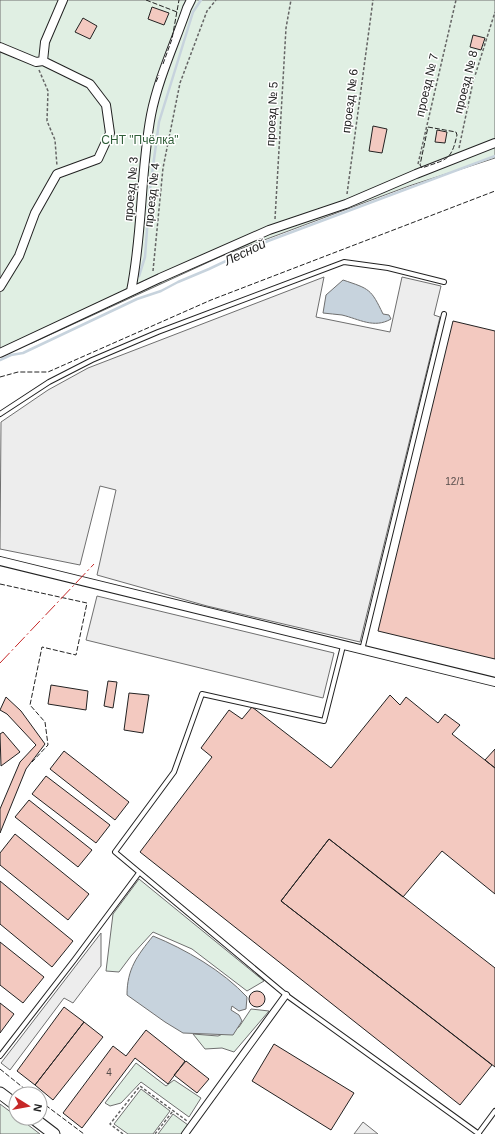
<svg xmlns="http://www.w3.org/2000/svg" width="495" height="1134" font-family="Helvetica,sans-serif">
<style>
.green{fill:#e0efe3;stroke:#6f6f6f}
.parking{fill:#ededed;stroke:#6f6f6f}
.water{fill:#c7d3dd;stroke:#6f6f6f}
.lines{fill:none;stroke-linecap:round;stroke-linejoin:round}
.stream{stroke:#c7d3dd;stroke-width:2.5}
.building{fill:#f3c9c0;stroke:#222}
.service-casing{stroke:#222;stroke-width:6}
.pedestrian-casing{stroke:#222;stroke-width:8}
.minor-casing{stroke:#222;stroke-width:10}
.secondary-casing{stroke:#222;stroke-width:13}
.path{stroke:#646464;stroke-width:1.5;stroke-dasharray:3 2;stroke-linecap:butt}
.service{stroke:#fff;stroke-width:4}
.pedestrian{stroke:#fff;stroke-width:6}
.minor{stroke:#fff;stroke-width:8}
.secondary{stroke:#fff;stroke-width:11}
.fence{stroke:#222;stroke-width:1;stroke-dasharray:5 2;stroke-linecap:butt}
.power{stroke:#c62828;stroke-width:1;stroke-dasharray:14 3 2 3;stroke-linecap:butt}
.labels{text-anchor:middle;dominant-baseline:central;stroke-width:3;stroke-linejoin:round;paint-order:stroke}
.number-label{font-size:10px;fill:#564c4a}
.street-label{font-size:12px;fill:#222;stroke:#fff}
.park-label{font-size:12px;fill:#2f5e38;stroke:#fff}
.water-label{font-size:13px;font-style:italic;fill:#222;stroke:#fff}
</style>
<rect width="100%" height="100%" fill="#fff"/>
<path class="green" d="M0,0H495V158L409,186L224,255L32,343L0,352Z
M139,879L264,981L247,991L192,949L153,932L131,956L119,972L106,971L113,914Z
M251,1009L269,1011L234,1052L222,1048L205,1049L193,1034L218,1036L239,1027Z
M136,1063L166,1086L174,1080L201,1098L189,1117L141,1082L121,1103L110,1106L105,1103Z
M141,1089L170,1111L153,1134H128L114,1124Z
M0,1104L16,1116V1118H19L40,1134H0Z
M173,1114L188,1125L182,1134H158Z"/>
<path class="parking" d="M324,277L316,317L390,332L402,277L441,286L434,315L440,317L360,642L207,606L97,575L116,490L100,486L80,565L0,549L1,422L48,390L88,368Z
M97,596L334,653L323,698L86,640Z
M101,933V966L73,1003L64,998L10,1070L1,1063Z
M363,1122L378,1134H354Z"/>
<path class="water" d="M343,280C370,289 371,289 383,314L389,315L391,319C374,329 359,319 342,315C336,314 329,314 323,313L326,295Z
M153,936C185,949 223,971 247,997L246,1009L239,1011L232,1006L231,1010L239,1015L242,1021L233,1035L183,1033L165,1022L127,995C127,969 137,956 153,936Z"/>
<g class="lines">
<path class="stream" d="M139,276L145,257L150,189L159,122L193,12L201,0
M0,360L11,355L23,353L137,299L161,291L178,282L209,269L268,241L495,156"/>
</g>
<path class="building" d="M152,7L169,13L164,25L148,19Z
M83,18L97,26L90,39L75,32Z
M473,35L485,38L481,50L470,47Z
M373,126L387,129L382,153L369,151Z
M437,130L447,132L445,143L435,142Z
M453,321L495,331V659L378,631Z
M108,681L117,682L113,708L104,706Z
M51,685L88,691L86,710L48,704Z
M129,693L149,695L143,733L124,730Z
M390,695L400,705L406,697L438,723L445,714L460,725L452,734L495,768V894L442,851L403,897L329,839L281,901L492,1065L460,1105L140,852L212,757L201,748L229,710L242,719L252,707L331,768Z
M6,697L21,711L45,744L26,769L0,833V809L20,762L36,745L7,714L0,710Z
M3,732L20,752L1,766L0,734Z
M495,749V768L485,760Z
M64,751L129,802L115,820L50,769Z
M46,776L110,825L96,843L32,794Z
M29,800L92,850L78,867L15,817Z
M15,834L89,894L68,920L0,865V853Z
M329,839L495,968V1067L281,901Z
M0,881L73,941L52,967L0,924Z
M0,942L44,977L23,1003L0,985Z
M249 999a8 8 0 1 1 16 0a8 8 0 1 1-16 0Z
M0,1003L14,1014L0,1033Z
M64,1007L84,1022L35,1085L17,1071Z
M84,1022L103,1037L53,1100L35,1085Z
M146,1030L185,1061L168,1084L135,1058L82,1128L63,1113L113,1046L126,1056Z
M274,1044L354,1093L331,1130L252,1081Z
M186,1061L209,1079L197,1093L174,1075Z"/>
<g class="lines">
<defs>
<path id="service" d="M0,414L49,382L92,360L158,332L344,262L388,268L444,282
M343,646L324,721L202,694L174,772L115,852L286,995L479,1134
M362,650L444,314
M0,1056L75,959L139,873
M478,1134L495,1111"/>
<path id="pedestrian" d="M185,1134L286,995"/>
<path id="minor" d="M0,47L36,62L43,61L90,84L106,105L110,133L98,159L57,174L35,213L19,256L0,287
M43,61L45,42L63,0
M131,291C143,233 140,173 151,115C158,79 175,43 187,8L191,0
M0,353L160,278L269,230L346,204L416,174L495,143
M0,561L495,682"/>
<path id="secondary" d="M0,1093L16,1105
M33,1118L54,1134"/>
</defs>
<use href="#service" class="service-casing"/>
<use href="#pedestrian" class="pedestrian-casing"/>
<use href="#minor" class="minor-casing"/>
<use href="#secondary" class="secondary-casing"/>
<path class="path" d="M39,70L48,91L47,121L55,140L57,166
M459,148L473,82L495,12
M418,164L456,0
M347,194L373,0
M275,219L286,28L291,0
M153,271L163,168L180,83L207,11L216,0
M123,1134L110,1124L140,1086L187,1121
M155,1134L173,1111"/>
<use href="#service" class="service"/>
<use href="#pedestrian" class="pedestrian"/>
<use href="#minor" class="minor"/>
<use href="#secondary" class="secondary"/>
<path class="fence" d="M146,0L177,12
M163,64L172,39L179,0
M156,82L159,75
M428,127L456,132L457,135C451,162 446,159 422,168L420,165Z
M0,377L18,372H48L211,300L495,191
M0,584L87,603L76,655L42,647L30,705L45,722L48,745L32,762
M0,1069L31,1094
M40,1101L84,1134"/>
<path class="power" d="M0,663L94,564"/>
</g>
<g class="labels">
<g class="number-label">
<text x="455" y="481">12/1</text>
<text x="109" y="1072">4</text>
</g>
<g class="street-label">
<text transform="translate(466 82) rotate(-76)">проезд № 8</text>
<text transform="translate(427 85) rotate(-77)">проезд № 7</text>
<text transform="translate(350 101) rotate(-83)">проезд № 6</text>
<text transform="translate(272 114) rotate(-87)">проезд № 5</text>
<text transform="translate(131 189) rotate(-85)">проезд № 3</text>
<text transform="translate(152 195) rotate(-84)">проезд № 4</text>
</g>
<g class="park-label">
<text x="140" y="140">СНТ "Пчёлка"</text>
</g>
<g class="water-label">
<text transform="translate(245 252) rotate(-25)">Лесной</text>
</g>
</g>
<g transform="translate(28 1106) rotate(101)"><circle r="19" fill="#ffffff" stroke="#a7a7a7"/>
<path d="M0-3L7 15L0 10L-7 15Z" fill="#c62828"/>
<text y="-6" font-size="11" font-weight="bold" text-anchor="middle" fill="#222222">N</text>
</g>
</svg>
